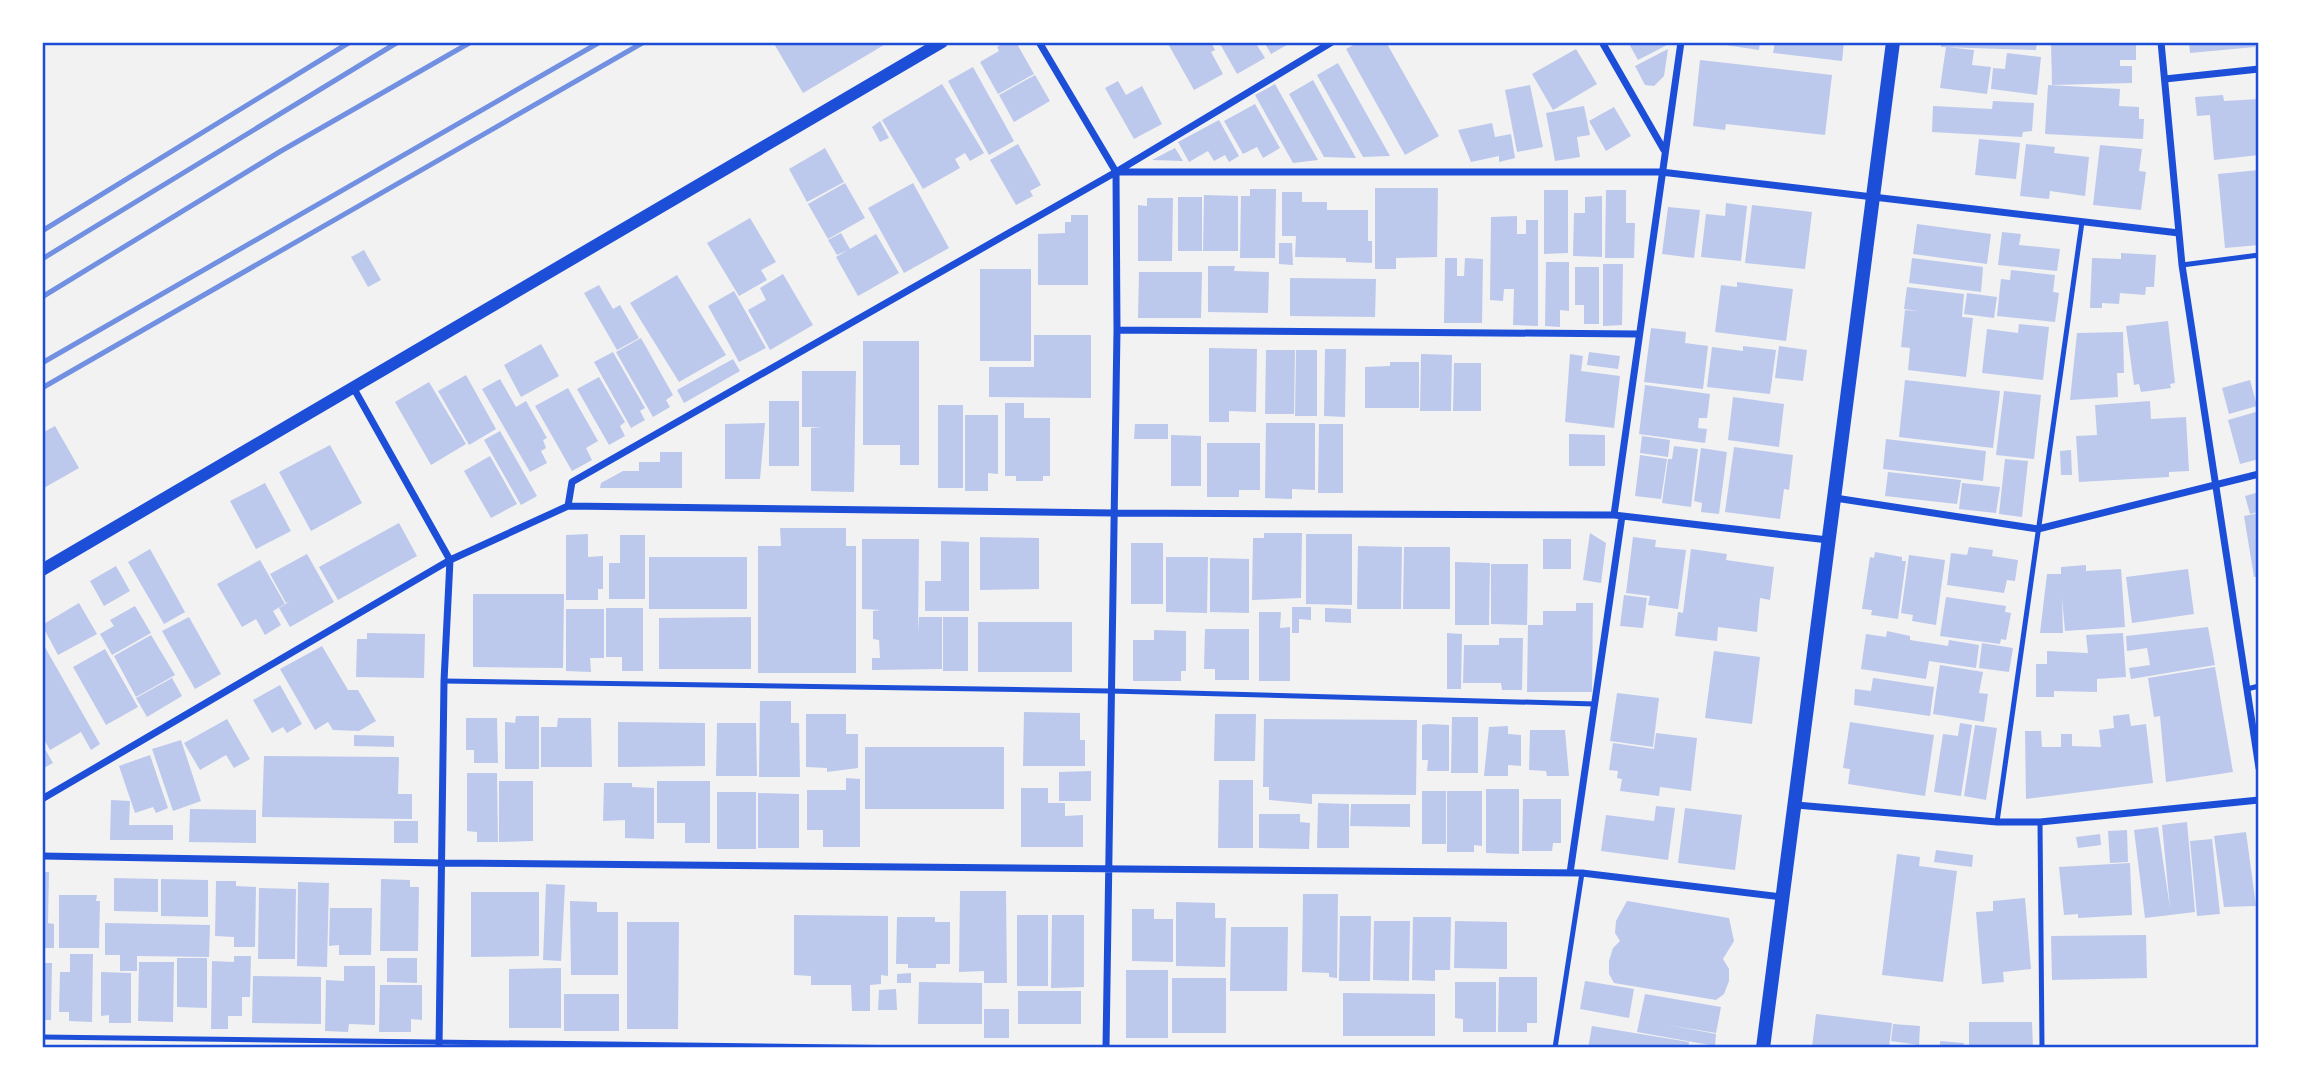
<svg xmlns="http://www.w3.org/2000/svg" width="2301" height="1090" font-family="'Libre Baskerville',serif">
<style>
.building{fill:#bdc9ec}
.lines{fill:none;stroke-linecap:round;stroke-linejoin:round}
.service{stroke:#1d4ed8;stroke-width:5}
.minor{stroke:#1d4ed8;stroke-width:7}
.tertiary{stroke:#1d4ed8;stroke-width:12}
.secondary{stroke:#1d4ed8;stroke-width:14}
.rail{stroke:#7290e2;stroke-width:5}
.neatline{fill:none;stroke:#1d4ed8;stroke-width:2.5}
</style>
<rect width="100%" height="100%" fill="#f2f2f2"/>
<path class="building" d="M773,42H889L803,93Z
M1005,42H1016L1034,74L998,94L980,62L999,51L997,47Z
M1167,42H1211L1215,50L1211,52L1223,74L1194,90Z
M1219,42H1255L1265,58L1237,74Z
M1264,42H1292L1271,54Z
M1359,42H1386L1439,136L1405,155L1346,49Z
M1628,42H1667L1669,44L1638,60Z
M1705,42H1760L1759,50Z
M1775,42H1844L1842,61L1773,53Z
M1941,42H2037L2036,50L1941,47Z
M2051,42H2136V60H2120V66H2132V83L2052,85Z
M2189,42H2255V47L2190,53Z
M1946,47L1974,50L1972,65L1991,67L1987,94L1940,88Z
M1576,49L1597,84L1553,110L1532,74Z
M1668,49L1664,76L1654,86L1645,85L1635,66Z
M2007,53L2041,57L2037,95L1991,89L1993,68L2005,69Z
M1700,60L1832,75L1825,135L1726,124L1725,130L1693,126Z
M1338,63L1390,156L1363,157L1317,75Z
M973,67L1014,141L989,155L948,81Z
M1035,75L1050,101L1014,122L999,95Z
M1313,80L1356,158L1324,157L1289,94Z
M1118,81L1126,95L1142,86L1162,124L1134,139L1105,88Z
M942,84L984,153L970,161L965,153L955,159L960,168L923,189L882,120Z
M1275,84L1318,160L1293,163L1255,95Z
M1530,85L1543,147L1517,152L1505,90Z
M2048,85L2120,89L2119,106L2139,107V119H2144L2143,139L2045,134Z
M2223,95L2224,101L2259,99V155L2214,160L2210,115L2197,116L2195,97Z
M1993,101L2034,103L2032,131L2023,132L2022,137L1932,132L1933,106L1992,109Z
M1255,104L1280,148L1263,158L1257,147L1243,154L1224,121Z
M1584,106L1590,135L1577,137L1580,157L1555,161L1546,113Z
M1614,107L1631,136L1606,151L1589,121Z
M1219,120L1239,156L1229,162L1225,155L1214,161L1208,151L1189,162L1178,142Z
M880,121L889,138L880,142L872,127Z
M1492,123L1495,137L1511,134L1515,158L1499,162V156L1471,162L1458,130Z
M1979,139L2020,143L2016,179L1975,175Z
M1018,144L1041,185L1030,191L1033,196L1016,205L990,160Z
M2026,144L2055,147L2054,153L2089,157L2085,196L2050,191L2049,199L2020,196Z
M2100,145L2142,149L2139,171L2146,172L2141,210L2093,205Z
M825,148L844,182L807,202L789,169Z
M1175,148L1183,161L1152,160Z
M2259,170V245L2225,248L2218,174Z
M845,183L865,218L828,239L808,204Z
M913,183L949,248L904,273L868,208Z
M1375,188H1438L1437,257L1396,258V269H1375Z
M1250,189H1276L1275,258H1240L1241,196H1250Z
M1544,190H1568V253L1544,254Z
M1606,190H1626V223H1635L1634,258H1605Z
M1282,192H1302V202H1327V210H1368V241H1372V263L1346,262V258L1295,257L1296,236H1282Z
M1204,195L1238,196V251H1203Z
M1602,196V257L1573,256L1574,213H1585V197Z
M1178,197H1202V251H1178Z
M1147,198H1173L1172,261H1138V205L1147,206Z
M1726,203L1747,206L1741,261L1701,257L1706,214L1725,216Z
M1752,205L1812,212L1805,269L1745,263Z
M1668,207L1700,210L1694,258L1662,254Z
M1071,215H1088V285H1038V234L1065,233V222H1071Z
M1517,216V234H1526V220H1538V326L1513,325L1514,289H1504L1503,301L1490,300L1491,217Z
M750,218L776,262L761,270L767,280L739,296L707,243Z
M1917,224L1991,234L1987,264L1913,254Z
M2002,232L2021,234L2019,245L2060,249L2057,271L1998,265Z
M841,233L850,249L876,234L899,273L858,296L836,257L848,250L837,255L828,240Z
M1279,243H1292L1293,265L1279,264Z
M364,250L381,280L368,287L351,257Z
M2121,253L2156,255L2154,287H2146L2145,295L2120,293L2119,304L2102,303V308H2090L2092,258L2121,259Z
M1445,258H1457V276H1464L1465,258L1483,259L1482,323H1444Z
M1912,258L1983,267L1981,292L1909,283Z
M1546,262H1569V311L1560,310V327L1545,326Z
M1603,264H1623L1622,325L1603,326Z
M1208,266H1235L1234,271L1269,272L1268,313L1208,312Z
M1575,267H1599V324H1584V305H1575Z
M980,269H1031V361H980Z
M2011,270L2055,275L2053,292L2059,293L2055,322L1997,316L2001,279L2010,280Z
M1139,272H1202L1201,318H1138Z
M783,274L813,325L770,350L748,310L766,300L760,288Z
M677,275L726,355L679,382L630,303Z
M1290,278L1376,279L1375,317L1290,316Z
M1737,282L1793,289L1786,341L1715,332L1721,285L1737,287Z
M599,285L613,309L620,305L639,338L617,350L584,293Z
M1907,287L1964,294L1962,317L1973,318L1966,377L1908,370L1910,348L1901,347L1905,310L1919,311L1904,309Z
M734,291L766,348L739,362L708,306Z
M1967,293L1997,297L1994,318L1964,314Z
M2168,321L2175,383L2170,384L2171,388L2141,392L2139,384L2134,385L2126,326Z
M2019,324L2049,327L2043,380L1982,373L1987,329L2018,333Z
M1651,328L1686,332L1685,343L1708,346L1703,389L1644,382Z
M2123,332L2124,373H2117L2118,397L2070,400L2077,333Z
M1034,335H1091V398L989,397V367H1034Z
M641,338L673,395L666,400L670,407L653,417L616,352Z
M863,341H919V465H900V445H863Z
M541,344L559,376L521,397L504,365Z
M1743,346L1776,350L1770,394L1707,387L1712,347L1743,351Z
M1779,346L1807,350L1803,381L1775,378Z
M1209,348L1257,349L1256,412L1229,411V422H1209Z
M1325,349H1346L1345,417L1324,416Z
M1266,350H1295L1294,414H1265Z
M1296,350H1317V416H1295Z
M613,352L645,408L640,411L645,420L631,428L594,362Z
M1589,352L1620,356L1618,369L1587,365Z
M1421,354L1452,355L1451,411H1420Z
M1570,354L1583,356L1581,371L1620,376L1614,428L1565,422Z
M733,359L740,371L684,403L677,390Z
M1390,362H1419V408H1365V367L1390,366Z
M1454,363H1481V411H1453Z
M802,371H856L854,492L811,491V428L822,427H802Z
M466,375L496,429L469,445L438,391Z
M599,377L625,422L620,426L625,436L609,445L577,389Z
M500,379L516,407L526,401L547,438L543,440L546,448L541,451L547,463L530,472L482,389Z
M1905,380L2000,391L1993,448L1899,437Z
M2250,380L2257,406L2229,414L2222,388Z
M429,382L466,444L431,465L395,402Z
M1645,385L1710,394L1707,418H1699L1698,428L1707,429L1705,443L1639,434Z
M568,388L598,441L586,448L592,460L572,471L535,406Z
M2004,391L2041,395L2034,459L1996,455Z
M1733,397L1784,404L1779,447L1728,440Z
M769,401H799V466H769Z
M2150,401L2151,419L2186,417L2189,471L2169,472V477L2079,482L2076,436L2097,435L2095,405Z
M1005,403H1024V418H1050V476H1043V481H1016V476H1005Z
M938,405H963V488H938Z
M2259,411V459L2240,464L2228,420Z
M965,415H998V474L988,473V491H965Z
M765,423L760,479H725V424Z
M1266,423H1315V490L1292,489V499L1265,498Z
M1135,424H1168V439H1134Z
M1319,424H1343V493H1318Z
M55,426L79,468L42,489V433Z
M500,431L537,496L521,505L484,440Z
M1569,434L1605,435V466H1569Z
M1171,435L1201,436V486H1171Z
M1642,436L1670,440L1668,457L1640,453Z
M1886,439L1986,451L1983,481L1883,469Z
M1207,443H1260V490H1239V497H1207Z
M330,445L362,503L311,531L279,472Z
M1674,446L1698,449L1691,507L1662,503L1668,459H1672Z
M1734,447L1793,455L1789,490L1784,489L1780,519L1725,512Z
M1701,448L1727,452L1719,514L1701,512L1702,503L1694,501Z
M2071,450L2072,475H2061L2060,451Z
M660,452H682V488H600L601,483L623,471H639V462H660Z
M1640,455L1667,459L1661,499L1635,496Z
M490,456L517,504L491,518L464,471Z
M2005,459L2028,461L2022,517L1999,514Z
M1888,472L1961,480L1957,504L1885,496Z
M265,483L291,531L256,549L230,501Z
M1962,483L2000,487L1996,513L1959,509Z
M2259,492V512L2250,514L2245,496Z
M2259,513V576L2254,577L2244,516Z
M399,523L417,556L338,600L319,567Z
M780,528H846V546H856V673H758V546H781Z
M1264,533H1302L1301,598L1252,600L1253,538H1264Z
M1590,533L1606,543L1601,583L1583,580Z
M588,534V557L603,556V589H598V600H566V535Z
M1306,534H1352V605L1306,604Z
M620,535H645V599H609V563H620Z
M980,537L1039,538V589L980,590Z
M1633,537L1656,540L1655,547L1686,550L1678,609L1648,605L1650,596L1626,593Z
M862,539H919L918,632L919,617H942V669L872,670V658H880L879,640L873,639V611L881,610L862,609Z
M1543,539H1571V569H1543Z
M941,541L969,542V611H925V581H941Z
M1131,543H1163V604H1131Z
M1358,546L1402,547L1401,609H1357Z
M1404,547H1450V609H1403Z
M1969,547L1993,550L1992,556L2018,560L2015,581L2007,580L2004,593L1947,585L1951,553L1967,555Z
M150,549L185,612L164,624L128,562Z
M1691,549L1727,554L1726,560L1774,567L1770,600L1760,598L1757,632L1718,627L1717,641L1675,636L1678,612L1683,613Z
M1875,552L1902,557V561H1906L1898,619L1871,615L1872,610L1862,609L1870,557L1874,558Z
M307,554L334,602L290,627L279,608L289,602L286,603L270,574Z
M1909,555L1945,560L1936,625L1912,621L1913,615L1901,613Z
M649,557H747V609H649Z
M1166,557H1208L1207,613L1166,612Z
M1210,558L1249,559V613L1210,612Z
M260,560L285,604L273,611L281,625L265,635L256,619L242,627L217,584Z
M1455,562L1490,563L1489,625H1455Z
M1491,564H1528L1527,625L1491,624Z
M2086,565V571L2121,569L2125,627L2065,631L2062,598L2063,633H2040L2047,574H2061V567Z
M116,566L130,591L104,606L90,581Z
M2188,569L2194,614L2132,623L2126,577Z
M473,594H564L563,668L473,667Z
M1624,595L1647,598L1643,628L1620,626Z
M1946,597L2006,606L2005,612L2011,613L2006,640L2001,639L2000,644L1940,636Z
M79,603L97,634L58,655L42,625Z
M1576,603H1593L1592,692H1527L1528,625H1543V611H1576Z
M135,606L151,633L112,655L100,634L114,626L110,620Z
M1292,607H1311V620L1299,619V633H1292Z
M606,608H643V671H622V657H606Z
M1325,608L1351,609V623L1325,622Z
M566,609H604V658H590L591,672L566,671Z
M1259,612H1281L1280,628L1290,627V681H1259Z
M189,617L221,674L195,689L162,631Z
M751,617V669H659V618Z
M943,617H968V671H943Z
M978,622H1072V672H978Z
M2208,627L2215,665L2131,679L2129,668L2150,665L2147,648L2127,651L2126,636Z
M1205,629H1249V680H1215V669H1204Z
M1154,630L1186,631V671H1181V681H1133V640H1154Z
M1887,631L1910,636V640L1948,646L1949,640L1979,645L1976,668L1929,661L1926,679L1861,669L1866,634L1886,637Z
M367,633L425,634L424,678L356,677L357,639H367Z
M1447,633L1462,634L1461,689H1447Z
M2123,633L2126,677L2097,679V692L2054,691V697H2036V664H2047V651L2088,653L2086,635Z
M151,635L175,675L136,697L114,656Z
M1499,638H1523L1522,690H1502L1501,683H1463L1464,645H1499Z
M42,642L100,744L91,750L81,732L50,750L42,736Z
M1982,643L2013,648L2009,672L1979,668Z
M322,646L348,690H358L376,721L359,731L333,730L328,722L315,730L280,669Z
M105,649L138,707L106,725L73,667Z
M1714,651L1760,657L1752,724L1705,718Z
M1940,665L1983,672L1979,693L1988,694L1984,722L1933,714Z
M2215,667L2233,772L2166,782L2160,716L2154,717L2148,678Z
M172,678L182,696L147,717L136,698Z
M1873,678L1934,687L1930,716L1854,705L1855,689L1871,691Z
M280,685L302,724L287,733L283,727L272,733L253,700Z
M1617,693L1659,698L1653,747L1610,741Z
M760,701H791V723H799L800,777H759Z
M1024,712L1080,713V740H1085V766H1023Z
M806,714H846V734H858V768L827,772V768L806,767Z
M1215,714H1256L1255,761H1214Z
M2129,714L2131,726L2146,724L2153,783L2026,799L2025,731H2041L2042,747H2061V734H2072V746L2101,747L2099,730L2114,728L2113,716Z
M516,716H539V769H505V722L515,723Z
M1452,717H1478V773H1451Z
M466,718H497L498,763H474V750H466Z
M558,718H591L592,767H541V727H557Z
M227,719L250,759L234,768L226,755L200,770L184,743Z
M1264,719L1417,720L1416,795L1312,794V804L1269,800V787H1263Z
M618,722L705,723V766L618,767Z
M1850,722L1934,735L1925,796L1848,784L1850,769L1843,768Z
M717,723H756L757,776H716Z
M1960,723L1972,725L1961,796L1934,792L1943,734L1958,736Z
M1428,724L1449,725V771H1427L1428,760H1422V725Z
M1975,725L1997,728L1986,800L1964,796Z
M1508,726V734L1521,735V766L1508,765V776H1484L1489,727Z
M1530,730H1565L1569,776H1547L1546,771L1529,770Z
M1656,733L1697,738L1691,791L1660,787L1659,796L1620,791L1622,779L1617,778L1618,771L1609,770L1613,743L1654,749Z
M354,735L394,736V747L354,746Z
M181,740L201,801L173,811L152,749Z
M42,744L53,763L42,769Z
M865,747H1004V809H865Z
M150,755L168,808L156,813L153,807L135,813L119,766Z
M264,756L399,757L398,794H412V819L262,817Z
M1091,771V801H1059V772Z
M467,773H497L498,842H477V832L467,831Z
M846,778L860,779V847H823V830H807V790H846Z
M1219,780H1253V848H1218Z
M499,781H533V841L499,842Z
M657,781H710V843H685V823H657Z
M604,783H632V787L654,788V839L625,838V820L603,821Z
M1021,788H1048V803H1065V816L1083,815V847H1021Z
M1486,789H1519V854L1486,853Z
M1422,791H1446V844H1422Z
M1447,791H1482V846L1474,845V852H1447Z
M717,792H756V849H717Z
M758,793L799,794V848H758Z
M1523,799H1561V843H1553L1552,851H1522Z
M111,800L130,801L129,825H173V840H110Z
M1318,803L1349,804V848H1317Z
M1351,804H1410V827L1350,826Z
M1656,806L1675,808L1668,860L1601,851L1606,815L1654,821Z
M1685,808L1742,815L1735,870L1678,863Z
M190,809L256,810V843L189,842Z
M1259,814H1300V822L1310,823L1309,849L1259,848Z
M394,821H418V843H394Z
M2187,822L2195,912L2145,918L2134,830L2158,827L2170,908L2162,825Z
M2127,830L2128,862L2110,863L2108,831Z
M2246,832L2256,906L2224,907L2214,836Z
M2100,834L2101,845L2078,848L2076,837Z
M2212,839L2220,914L2197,916L2190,841Z
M1936,850L1973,855L1972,867L1934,862Z
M1897,854L1920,857L1919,866L1957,871L1943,982L1882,975Z
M2130,863L2132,915L2078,918V914L2064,915L2059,867Z
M42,872H49L48,923L54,924V948H42Z
M114,878L158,879V912L114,911Z
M161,879L208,880V917L161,916Z
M381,879L410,880V887H419L418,951H380Z
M216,881H236V886L256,887L255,947H234V937L215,936Z
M298,882L329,883L327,967L297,966Z
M546,884L565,885L561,961L543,960Z
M259,888L296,889L295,959H258Z
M960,891H1006L1007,983H984V971L959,972Z
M471,892H539V956L471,957Z
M1303,894H1338L1337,978L1329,977V973L1302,972Z
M59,895H97L96,901H100L99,948H59Z
M2025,898L2031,969L2003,972L2004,982L1982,984L1976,912L1993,911V901Z
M570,901L597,902V912H618V975H571Z
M1627,901L1729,918L1734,941L1723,959L1729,969V981L1724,994L1716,1000L1614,983L1609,974V961L1613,948L1620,941L1615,933L1616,921Z
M1176,902L1215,903V918H1226L1225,967L1176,966Z
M330,908H372L371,955H339V945L329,946Z
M1132,909H1154V919H1173V962L1132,961Z
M794,915L888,916V976L881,975V984L870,985V1011H852L851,985H811V976L794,975Z
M1017,915H1048V986H1017Z
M1052,915H1084V987L1051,988Z
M1340,916H1371L1370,981H1339Z
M897,917H935V922H950V964H936V968H908V964H896Z
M1413,917H1451L1450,970H1435V981L1412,980Z
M1374,921H1410L1409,981L1373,980Z
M1455,921L1507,922V969L1454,968Z
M627,922H679L678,1029H627Z
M105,923L210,925L209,957L137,956V971H120V955H105Z
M1231,927H1288L1287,991H1230Z
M2146,935L2147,978L2052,980L2051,936Z
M42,954H45V963H52L51,1020H42Z
M70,954H93L92,1022L69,1021V1012H59L60,972H70Z
M234,956H251L250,997H242V1016H228V1029H211L212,961L234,962Z
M177,958H207V1008L177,1007Z
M387,958H417V983L387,982Z
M139,962H174L173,1022L138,1021Z
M344,966H375V1025L349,1024L348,1032L325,1031L326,980L344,981Z
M561,968V1028H509V969Z
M1126,970H1168V1038H1126Z
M101,972L131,973V1023H109V1015L101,1016Z
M911,973V983H897V974Z
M253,976L321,977V1024L252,1023Z
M1499,977H1537V1023H1527V1032H1498Z
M1172,978H1226V1033H1172Z
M1585,981L1634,989L1629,1018L1580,1009Z
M919,982L982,983V1024H918Z
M1455,982H1496V1032H1463V1019L1455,1018Z
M380,985H422V1020L411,1019V1032H379Z
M896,989L897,1010H878L879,990Z
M1018,991H1081V1024H1018Z
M1343,993L1435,994V1036H1343Z
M564,994H619V1031H564Z
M1645,994L1721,1007L1716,1033L1668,1025L1716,1034L1715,1046L1637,1032Z
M984,1009H1009V1038H984Z
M1816,1014L1892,1023L1889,1048H1812Z
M1969,1022H2032L2033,1048H1969Z
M1893,1024L1920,1026L1919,1045L1891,1041Z
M1592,1026L1689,1042L1688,1048H1588Z
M1940,1041L1964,1043L1963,1048H1940Z"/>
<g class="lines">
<path class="service" d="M2182,265L2259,255
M444,681L1110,691L1595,704
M2247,689L2259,686
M1997,822L2082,222
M2040,822L2042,1048
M42,1037L917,1048
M1555,1048L1582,873"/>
<path class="minor" d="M1039,42L1116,172L1117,330L1106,1048
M1602,42L1664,150
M2161,42L2182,265L2259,768
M2165,79L2259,69
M1116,172H1661L2179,233
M1117,330L1639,334
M353,387L450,560L444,681L439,1048
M1835,498L2038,529L2259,474
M568,506L572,482L1116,172L1332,42
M1614,515L1681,42
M42,799L450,560L568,506L1113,513L1614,515L1828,540
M1796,805L1997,822H2040L2259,800
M42,856L443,863L1582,873L1782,897
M1570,873L1622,516"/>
<path class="tertiary" d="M42,570L942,42"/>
<path class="secondary" d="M1763,1048L1893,42"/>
<path class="rail" d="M42,231L350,42
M42,259L398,42
M42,297L281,151L471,42
M42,363L600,42
M42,388L644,42"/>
</g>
<rect width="2301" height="1090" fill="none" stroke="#ffffff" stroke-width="88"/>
<rect x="44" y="44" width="2213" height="1002" class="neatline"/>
</svg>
